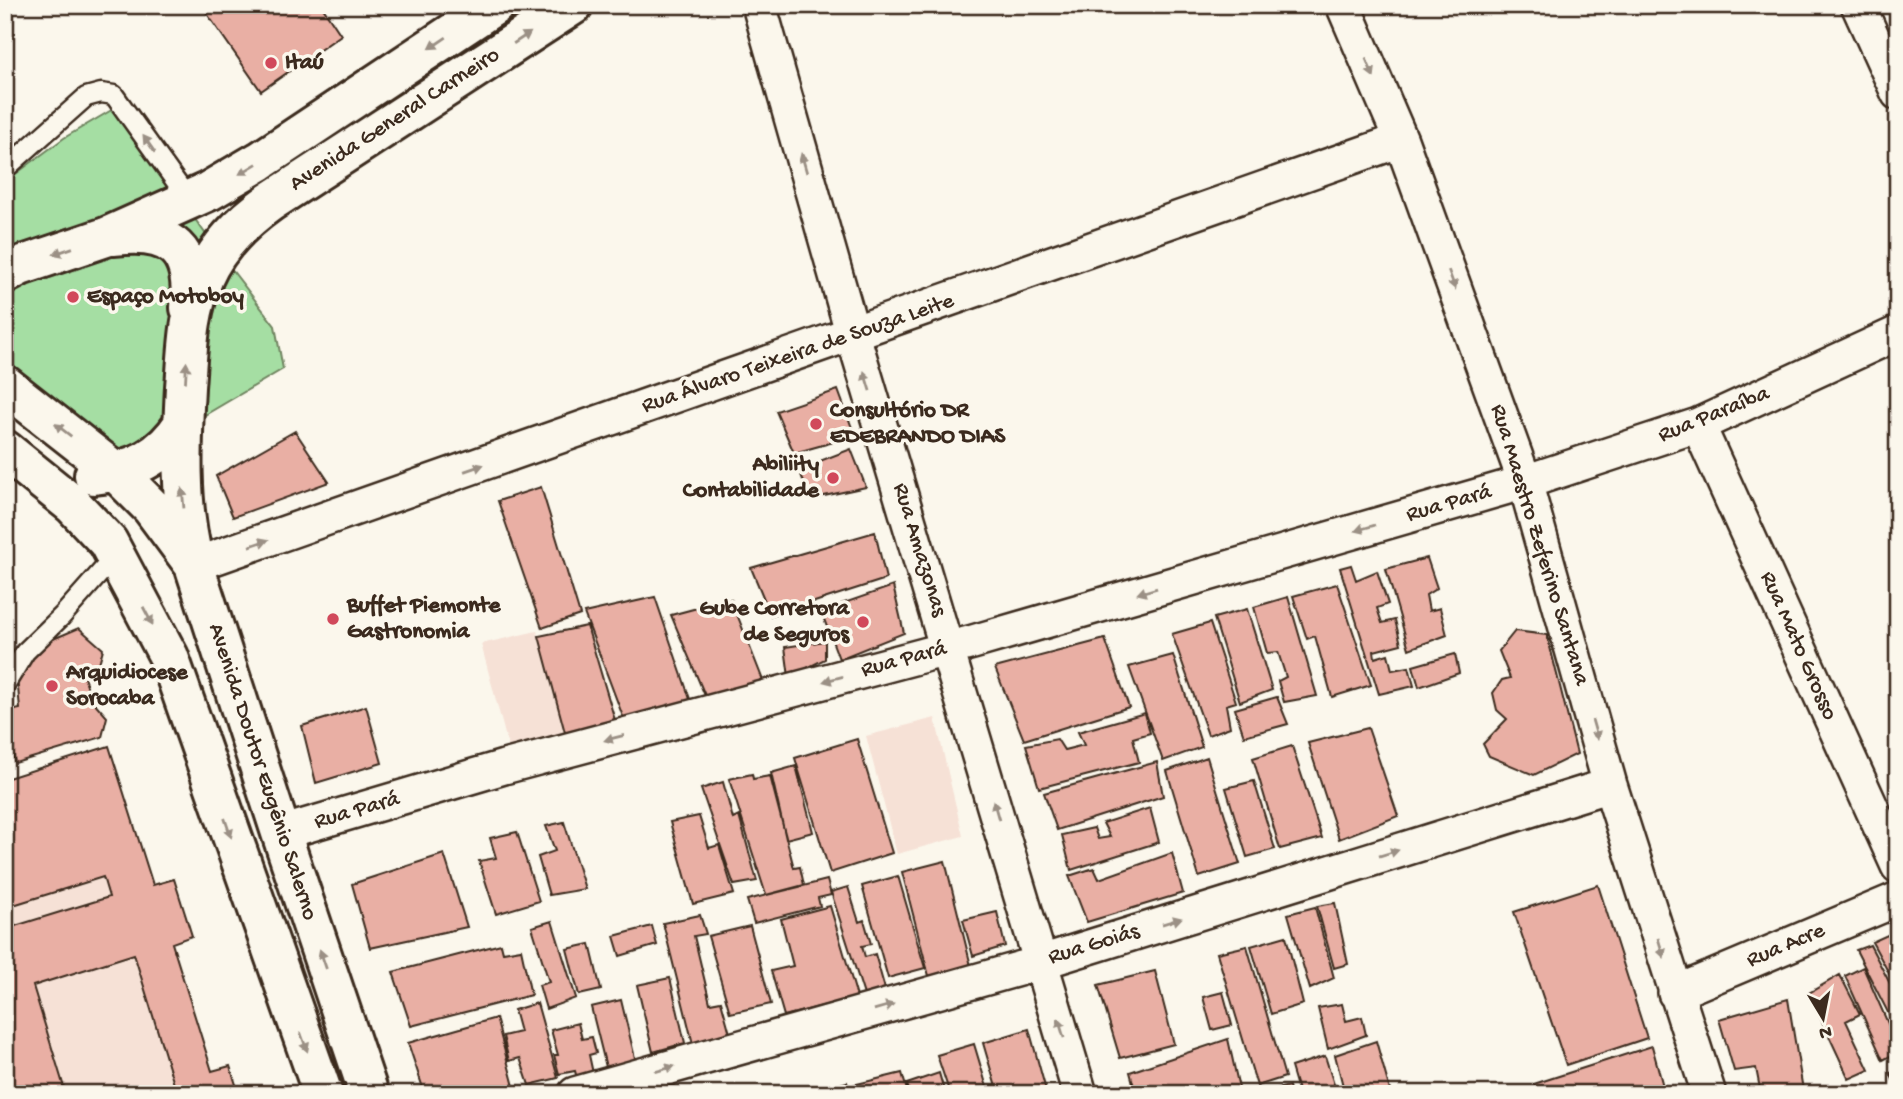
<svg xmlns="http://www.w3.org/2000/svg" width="1903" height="1099" font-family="'Gochi Hand',sans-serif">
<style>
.built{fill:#f6e1d6}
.green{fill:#a5dea3;stroke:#708460;stroke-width:2}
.building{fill:#e9afa4;stroke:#3b2a1e;stroke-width:2;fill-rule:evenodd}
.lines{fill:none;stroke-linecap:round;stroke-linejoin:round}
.service-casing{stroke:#3b2a1e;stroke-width:23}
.minor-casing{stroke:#3b2a1e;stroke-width:38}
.primary-casing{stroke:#3b2a1e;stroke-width:44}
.service{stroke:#fbf7ec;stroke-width:18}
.minor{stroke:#fbf7ec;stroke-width:33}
.primary{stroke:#fbf7ec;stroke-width:38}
.oneway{fill:#9b9085}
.poi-dot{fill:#d1495b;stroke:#fbf7ec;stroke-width:2.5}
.labels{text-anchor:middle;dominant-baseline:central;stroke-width:7;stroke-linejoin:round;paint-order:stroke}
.poi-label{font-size:23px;font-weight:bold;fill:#3b2a1e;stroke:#fbf7ec;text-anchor:start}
.street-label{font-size:23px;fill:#3b2a1e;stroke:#fbf7ec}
</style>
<rect width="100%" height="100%" fill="#fbf7ec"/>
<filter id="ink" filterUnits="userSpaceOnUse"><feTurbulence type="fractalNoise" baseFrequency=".0143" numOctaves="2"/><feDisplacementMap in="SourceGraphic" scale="14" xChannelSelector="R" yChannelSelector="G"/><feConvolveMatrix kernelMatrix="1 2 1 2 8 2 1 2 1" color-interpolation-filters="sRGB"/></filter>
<g filter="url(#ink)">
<path class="built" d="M537,631L567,740L510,753L481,644Z
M935,718L963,836L897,854L866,736Z
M109,746L153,885L174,879L192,936L172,943L212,1071L230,1066L239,1094H5V779Z"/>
<path class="green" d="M115,108L225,261L275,326L283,369L166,438L130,463L101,443L5,360V182L64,138Z"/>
<path class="building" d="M201,5H321L341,35L261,91Z
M838,390L855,436L794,453L776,411Z
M295,431L329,482L233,517L216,476Z
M851,449L866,487L810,499L799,469Z
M541,487L580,615L542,628L498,501Z
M875,532L886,579L771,616L751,568Z
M1427,558L1437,588L1426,595L1429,611L1440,608L1447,635L1409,649L1386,569Z
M1351,565L1356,580L1377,571L1388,604L1377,608L1382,623L1395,620L1401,644L1374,651L1375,658L1388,654L1392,670L1409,667L1414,686L1379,694L1340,568Z
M1337,584L1371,685L1332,697L1315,636L1307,639L1293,596Z
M893,586L904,633L839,659L821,611Z
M655,597L691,702L625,722L584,613Z
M1288,597L1317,696L1284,702L1278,681L1286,677L1278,652L1267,653L1254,607Z
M731,599L764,683L706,698L671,615Z
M1247,609L1272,690L1240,702L1214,618Z
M1210,623L1236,702L1226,705L1230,727L1208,735L1172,634Z
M587,626L617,727L567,740L539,636Z
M79,628L103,649L98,667L82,672L92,700L107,717L102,737L15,763L5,725V712L20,709L16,666L32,648Z
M1515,631L1547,635L1577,754L1534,775L1489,756L1483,744L1507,719L1497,710L1493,693L1502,680L1510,678L1499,651Z
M1105,639L1129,707L1024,740L995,668Z
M825,641V659L789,677L785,647Z
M1455,654L1459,673L1419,687L1413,666Z
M1173,655L1202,747L1163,761L1129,667Z
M1277,697L1288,724L1244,736L1235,709Z
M366,706L382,763L316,783L302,726Z
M1145,713L1150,733L1133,738L1139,762L1039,788L1026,745L1057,739L1064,750L1084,745L1078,732Z
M1368,728L1398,816L1339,839L1308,743Z
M857,739L892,853L830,873L795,758Z
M109,746L153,885L174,879L192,936L172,943L212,1071L230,1066L239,1094H177L134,954L33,986L66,1094H5V779ZM103,877L109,897L15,926L10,906Z
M1292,746L1322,838L1280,849L1253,758Z
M1207,757L1240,864L1199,877L1167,771Z
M1157,762L1163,796L1057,830L1044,793Z
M796,766L813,832L786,839L771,773Z
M752,774L753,779L770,776L794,868L800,867L804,885L766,895L729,779Z
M1254,781L1275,849L1247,857L1226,788Z
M723,782L733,819L739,816L757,881L734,885L701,789Z
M1150,808L1159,842L1071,870L1062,835L1094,828L1098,839L1110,837L1103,823Z
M699,816L709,848L719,845L734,894L693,904L670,822Z
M564,822L585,889L549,895L538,857L555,851L546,826Z
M517,832L539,901L496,914L479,861L496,858L490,838Z
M1172,853L1183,893L1087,922L1069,876L1094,868L1099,879Z
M444,854L467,927L370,948L352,884Z
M945,861L971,966L929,976L902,872Z
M898,876L925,968L888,978L862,886Z
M827,880L831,895L818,898L820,906L754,923L747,900Z
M1598,885L1647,1038L1566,1065L1514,912Z
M848,887L859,922L864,920L871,944L862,946L865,957L875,954L885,989L864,995L831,892Z
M1335,903L1348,964L1334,968L1317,906Z
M830,906L857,997L784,1016L771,971L793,966L781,919Z
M1315,907L1334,978L1310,989L1288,914Z
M997,912L1005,946L973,956L963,920Z
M700,915L706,934L694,936L710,1003L721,1001L731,1037L693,1044L663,923Z
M552,921L576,998L546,1009L539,985L549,982L532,927Z
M652,926L657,945L620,956L614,936Z
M750,926L771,1004L730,1013L708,936Z
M1894,932L1898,939V990L1872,942Z
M1286,936L1303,1004L1271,1014L1251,946Z
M501,944L503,952L521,949L531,995L411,1026L393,972Z
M590,944L601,990L579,995L567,949Z
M1870,945L1898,999V1032L1856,950Z
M1247,946L1285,1077L1257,1086L1217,953Z
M1863,967L1898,1046V1052L1883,1060L1845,976Z
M1155,971L1174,1044L1120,1058L1098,985Z
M1840,975L1860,1014L1846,1021L1869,1070L1849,1079L1809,993Z
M670,978L685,1043L653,1052L637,985Z
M1223,992L1232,1025L1212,1030L1203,997Z
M1788,999L1803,1090L1791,1094H1761L1756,1068L1734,1071L1719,1019Z
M621,1000L636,1062L607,1071L591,1007Z
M537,1003L558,1078L529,1085L520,1058L509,1061L503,1036L520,1032L514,1010Z
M1342,1004L1346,1021L1362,1017L1366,1035L1328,1049L1318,1008Z
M496,1018L516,1094H425L408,1043Z
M578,1023L582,1039L592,1037L596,1053L589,1055L594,1078L578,1082L575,1071L559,1074L554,1055H558L551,1030Z
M1029,1029L1047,1094H998L983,1043Z
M1228,1039L1239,1088L1221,1094H1136L1130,1072Z
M1376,1041L1391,1094H1345L1335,1055Z
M974,1044L989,1094H950L937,1055Z
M1652,1046L1664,1090L1652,1094H1537L1534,1084Z
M1325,1056L1337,1094H1299L1291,1067Z
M1898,1070V1090L1890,1073Z
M902,1073L908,1094H856L853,1085Z
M939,1073L945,1094H910L907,1084Z
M847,1082L850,1094H806Z
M1289,1086L1291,1094L1260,1093Z"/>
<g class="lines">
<defs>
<path id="service" d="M5,169L86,97L101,93L114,95L189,200
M5,685L25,652L62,616L116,555"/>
<path id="minor" d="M759,5L853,335L1080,1094
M1343,5L1401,140L1525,482L1610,785L1709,1094
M1858,5L1898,93
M1698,425L1898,866
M194,565L1401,140
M281,833L504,767L973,642L1525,482L1698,425L1898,333
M1675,993L1898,899
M575,1094L1022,968L1610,785"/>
<path id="primary" d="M115,236C172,229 195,250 190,308
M5,274L20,266L106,237L209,191L260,161L495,5
M5,385L117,473L151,507L194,565L281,833L369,1094
M5,450L73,505L108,542L169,657L323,1094
M94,475C134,470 161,458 183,424
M193,558C179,502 182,444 185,387C188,349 188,313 204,277C218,245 242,222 270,202L573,5"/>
</defs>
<use href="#service" class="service-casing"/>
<use href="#minor" class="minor-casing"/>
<use href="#primary" class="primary-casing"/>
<use href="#service" class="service"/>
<use href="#minor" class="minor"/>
<use href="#primary" class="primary"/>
</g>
<defs><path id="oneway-solid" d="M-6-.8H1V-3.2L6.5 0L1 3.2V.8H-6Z" transform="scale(1.75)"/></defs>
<g class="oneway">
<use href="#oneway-solid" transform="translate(522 38) rotate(-33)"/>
<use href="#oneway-solid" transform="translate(438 43) rotate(146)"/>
<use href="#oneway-solid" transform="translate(1370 68) rotate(67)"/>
<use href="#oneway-solid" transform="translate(149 144) rotate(-125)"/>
<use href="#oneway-solid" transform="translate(804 163) rotate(-106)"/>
<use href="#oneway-solid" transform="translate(248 169) rotate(149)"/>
<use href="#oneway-solid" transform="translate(63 251) rotate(161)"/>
<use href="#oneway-solid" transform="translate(1452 280) rotate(70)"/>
<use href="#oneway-solid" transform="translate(186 372) rotate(-87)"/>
<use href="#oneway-solid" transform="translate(867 381) rotate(-107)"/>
<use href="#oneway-solid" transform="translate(63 430) rotate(-142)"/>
<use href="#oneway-solid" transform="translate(474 468) rotate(-19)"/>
<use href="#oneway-solid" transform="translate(183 498) rotate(-95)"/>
<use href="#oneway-solid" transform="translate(1365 528) rotate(164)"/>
<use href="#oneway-solid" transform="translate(259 543) rotate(-19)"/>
<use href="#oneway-solid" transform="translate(1147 591) rotate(164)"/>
<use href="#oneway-solid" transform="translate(148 616) rotate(62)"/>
<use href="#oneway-solid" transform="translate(833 679) rotate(165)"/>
<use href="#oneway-solid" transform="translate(1595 730) rotate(74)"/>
<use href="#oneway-solid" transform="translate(614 738) rotate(165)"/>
<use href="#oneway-solid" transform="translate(996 810) rotate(-106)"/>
<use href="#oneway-solid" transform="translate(228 828) rotate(71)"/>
<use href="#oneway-solid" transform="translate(1389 853) rotate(-17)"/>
<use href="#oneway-solid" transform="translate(1172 921) rotate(-17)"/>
<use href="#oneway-solid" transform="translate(1661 948) rotate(73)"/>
<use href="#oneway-solid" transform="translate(323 959) rotate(-109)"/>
<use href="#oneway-solid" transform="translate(884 1007) rotate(-16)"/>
<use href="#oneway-solid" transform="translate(1061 1028) rotate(-107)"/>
<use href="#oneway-solid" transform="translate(304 1042) rotate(70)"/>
<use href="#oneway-solid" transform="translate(665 1069) rotate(-16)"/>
</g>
</g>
<g class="poi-dot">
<circle cx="271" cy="63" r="7"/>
<circle cx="73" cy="297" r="7"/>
<circle cx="816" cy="424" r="7"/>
<circle cx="833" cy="478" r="7"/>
<circle cx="333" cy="619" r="7"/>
<circle cx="863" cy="622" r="7"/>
<circle cx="52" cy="686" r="7"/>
</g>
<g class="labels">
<g class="poi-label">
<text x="285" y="63">Itaú</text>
<text x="87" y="297">Espaço Motoboy</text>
<text x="830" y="411">Consultório DR<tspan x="830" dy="26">EDEBRANDO DIAS</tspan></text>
<text x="819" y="465" text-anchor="end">Abiliity<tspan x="819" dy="26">Contabilidade</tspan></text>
<text x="347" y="606">Buffet Piemonte<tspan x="347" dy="26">Gastronomia</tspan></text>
<text x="849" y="609" text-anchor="end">Gube Corretora<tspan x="849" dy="26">de Seguros</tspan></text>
<text x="66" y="673">Arquidiocese<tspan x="66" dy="26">Sorocaba</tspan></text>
</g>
<g class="street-label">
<text transform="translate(395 120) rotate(-33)">Avenida General Carneiro</text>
<text transform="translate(798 354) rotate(-19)">Rua Álvaro Teixeira de Souza Leite</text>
<text transform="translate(1714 415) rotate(-22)">Rua Paraíba</text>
<text transform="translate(1449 504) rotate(-16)">Rua Pará</text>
<text transform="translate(1539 545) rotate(73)">Rua Maestro Zeferino Santana</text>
<text transform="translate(919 550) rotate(73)">Rua Amazonas</text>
<text transform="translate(1798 646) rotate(66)">Rua Mato Grosso</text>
<text transform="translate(904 660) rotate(-15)">Rua Pará</text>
<text transform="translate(262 772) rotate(72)">Avenida Doutor Eugênio Salerno</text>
<text transform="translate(357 811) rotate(-16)">Rua Pará</text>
<text transform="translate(1094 945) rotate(-17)">Rua Goiás</text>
<text transform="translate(1786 946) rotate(-23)">Rua Acre</text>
</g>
</g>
<rect width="1903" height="1099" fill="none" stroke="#fbf7ec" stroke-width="28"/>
<rect x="14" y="14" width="1875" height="1071" fill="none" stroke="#3b2a1e" stroke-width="2.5" filter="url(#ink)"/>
<g transform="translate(1823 1018) rotate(170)" stroke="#fbf7ec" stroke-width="5" paint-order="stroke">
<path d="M0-5L12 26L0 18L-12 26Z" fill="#3b2a1e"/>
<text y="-10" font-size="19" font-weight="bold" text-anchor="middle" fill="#3b2a1e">N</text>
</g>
</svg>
